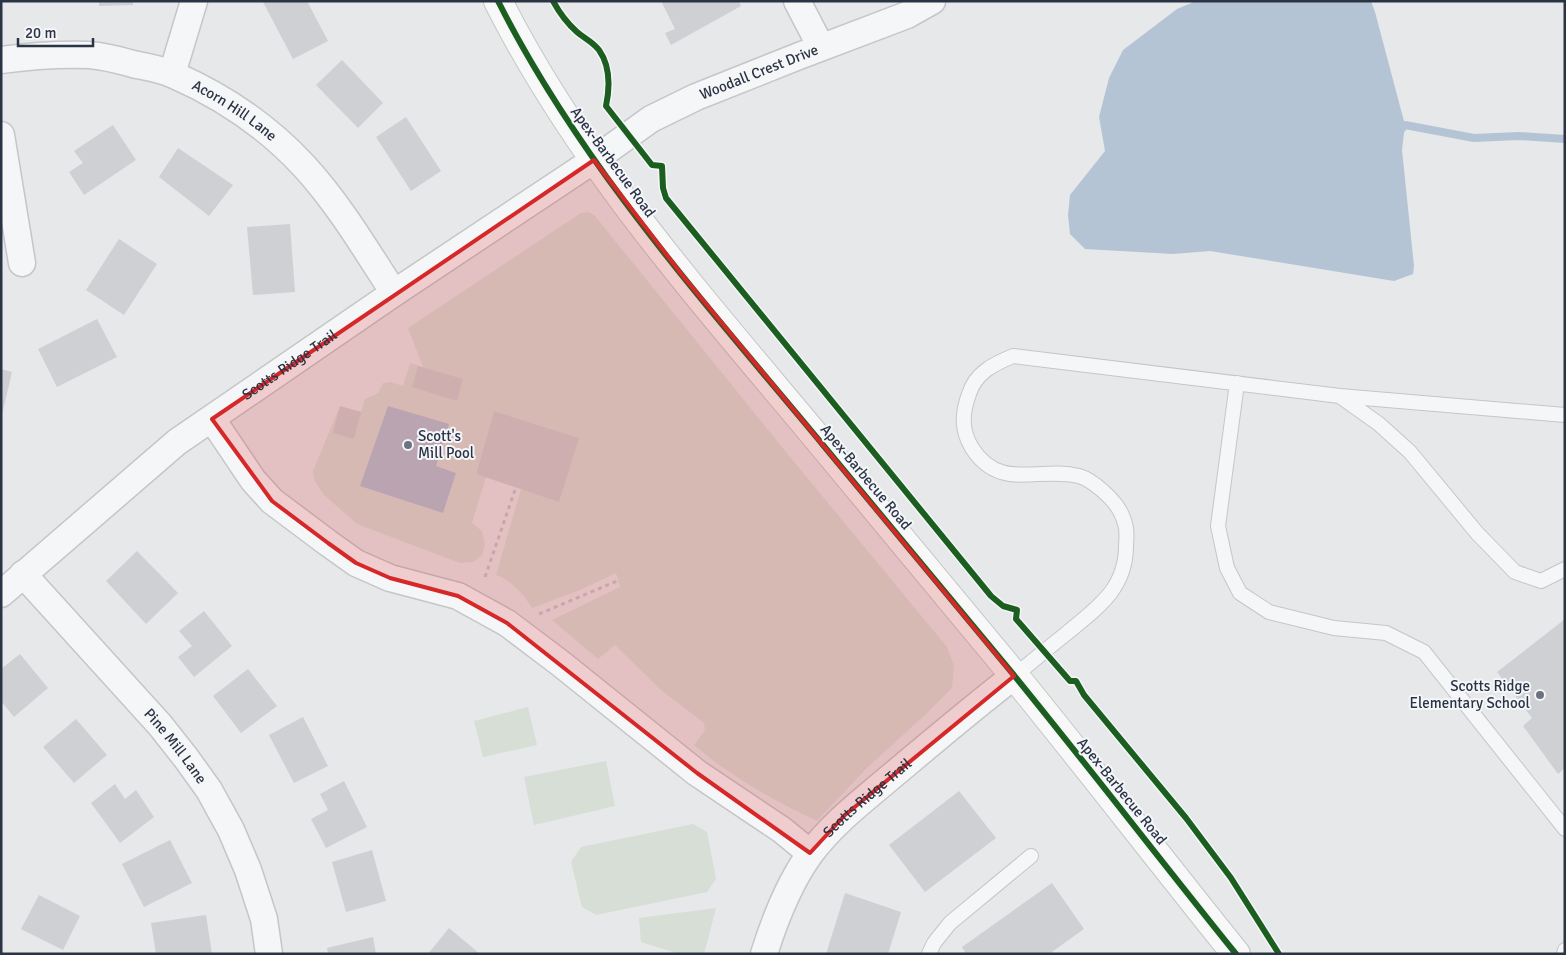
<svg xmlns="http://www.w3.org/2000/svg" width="1566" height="955" font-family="Signika,sans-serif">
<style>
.green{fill:#d6ded6}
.water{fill:#b4c4d5}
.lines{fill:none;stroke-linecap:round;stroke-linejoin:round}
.stream{stroke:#b4c4d5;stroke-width:8}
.building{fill:#ced0d3}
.lane-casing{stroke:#c4c6c8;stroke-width:16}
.street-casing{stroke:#c4c6c8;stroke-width:29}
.secondary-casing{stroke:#c4c6c8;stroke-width:30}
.path{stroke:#c5c6ca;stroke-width:3;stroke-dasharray:4 4;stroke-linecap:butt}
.lane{stroke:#f5f6f7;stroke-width:14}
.street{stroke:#f5f6f7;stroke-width:26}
.secondary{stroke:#f8f8f8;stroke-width:28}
.cycleway-casing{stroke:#f4f6f9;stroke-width:9}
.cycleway{stroke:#1b5e20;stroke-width:6}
.marked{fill:#d62828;fill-opacity:0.2;stroke:#d62828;stroke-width:4;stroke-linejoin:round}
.poi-dot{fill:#6c737f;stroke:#f4f6f9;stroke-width:2}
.labels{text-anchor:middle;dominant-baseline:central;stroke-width:4;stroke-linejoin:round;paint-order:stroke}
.street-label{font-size:15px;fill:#2b3445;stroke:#f4f6f9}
.poi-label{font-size:15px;fill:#2b3445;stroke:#f4f6f9;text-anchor:start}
</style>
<rect width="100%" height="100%" fill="#e6e8ea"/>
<path class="green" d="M589,212L595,216L786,452L947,647L954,666L952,688L926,714L867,768L817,821C773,800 731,777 694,745L705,730L704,723L661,690L615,645L598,659L552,620L620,587L616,573L580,590L532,608C523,593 512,581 496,575L521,489L578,438L494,411L476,474L486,477L472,523L482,531L485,544L482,555L473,562L460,563L357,524L324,495L314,480L313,471L340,406L361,412L365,399L378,393L383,383L391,382L403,386L410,363L423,367L408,328L581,213Z
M528,707L537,745L483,757L474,721Z
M606,761L615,806L534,825L524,777Z
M693,824L707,832L716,879L707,892L596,915L582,907L571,862L581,847Z
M716,908L704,954H679L641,942L639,918Z"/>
<path class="water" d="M1196,1H1371L1375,12L1405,125L1402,150L1414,266L1413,274L1394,281L1210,251L1173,254L1085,249L1070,234L1068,215L1070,195L1105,151L1099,117L1109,78L1123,50L1177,9Z
M388,406L449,424L436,466L456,473L443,513L360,486Z"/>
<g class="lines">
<path class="stream" d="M1399,132L1405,125L1474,138L1519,136L1565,139"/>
</g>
<path class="building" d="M99,1H133V5L99,6Z
M265,1H307L328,41L293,59L263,2Z
M661,1H739L741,6L671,45L665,33L675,29Z
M342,60L383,103L358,128L316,85Z
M406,117L441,171L411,191L376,137Z
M113,125L136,160L84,195L69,172L83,163L74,151Z
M178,148L233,185L209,216L159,177Z
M290,224L295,292L253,295L247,227Z
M119,239L157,264L124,315L86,290Z
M97,319L117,357L57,387L38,349Z
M418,366L463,379L457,401L412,387Z
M1,369L12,372L2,415H1Z
M340,406L361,412L354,439L333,433Z
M494,411L579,438L559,502L476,474Z
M137,551L178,593L146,624L106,581Z
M204,611L232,646L194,677L178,657L192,646L179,631Z
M1565,619V768L1558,774L1523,726L1532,718L1497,672Z
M20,654L48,688L14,717L1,701V669Z
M248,669L277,706L241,733L213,696Z
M303,717L328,766L294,783L269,735Z
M76,719L107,755L74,783L43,747Z
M344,781L367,827L326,848L311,819L328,810L320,794Z
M115,784L125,799L136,790L154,817L120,843L91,803Z
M959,791L996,838L925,892L889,845Z
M170,840L192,883L144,907L122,864Z
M372,850L386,901L346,912L332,862Z
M1052,883L1084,929L1049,954H966L962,947Z
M845,893L901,912L888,954H826Z
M39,895L80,916L63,950L21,929Z
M206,915L212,954H156L151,923Z
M449,928L480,954H428Z
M373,937L376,954H328L327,948Z"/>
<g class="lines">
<defs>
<path id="lane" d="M1237,383L1218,526L1227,568L1240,593L1269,612L1334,628L1386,633L1424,652L1565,829
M1341,397L1379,424L1410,452L1477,533L1515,572L1541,581L1565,569
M1014,676C1032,662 1049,647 1067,633C1097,608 1126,589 1126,546C1127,532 1127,526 1121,513C1115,500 1093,480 1079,476C1039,466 1000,492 972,448C961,430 962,413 969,394C976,372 994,364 1013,356L1340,396L1565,415
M929,954L934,943L950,923L1031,856
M1564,954L1565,950"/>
<g id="street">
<path d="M797,1L821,47"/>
<path id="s1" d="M1,60C30,56 59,54 89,55C104,56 119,60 133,64C146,67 161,69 174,75C222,96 268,127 304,166C339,204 366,250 394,293"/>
<path d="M172,74L194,1"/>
<path d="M1,135L22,263"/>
<path d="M212,419L253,480L272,501L328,543L356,563L390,578L458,596L507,623L560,663L697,773L782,830L810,853"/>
<path id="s2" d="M23,574L160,725L186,758L209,790L231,830L248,870L264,919L269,954"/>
<path id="s3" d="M1,594L177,442L394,293L594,160L651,119L696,97L799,56L907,15L932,1"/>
<path id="s4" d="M764,954C775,919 789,883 810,854C831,825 860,803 887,780C929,745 971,709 1014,676"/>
</g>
<path id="secondary" d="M498,1C581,166 706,304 823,445C886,522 950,598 1013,674C1088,766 1161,861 1236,954"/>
</defs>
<use href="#lane" class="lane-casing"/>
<use href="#street" class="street-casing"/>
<use href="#secondary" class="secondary-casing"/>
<path class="path" d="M485,577L516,487
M539,614L617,581"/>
<use href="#lane" class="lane"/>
<use href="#street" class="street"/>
<use href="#secondary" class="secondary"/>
<defs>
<path id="cycleway" d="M498,1C581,166 706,304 823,445C886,522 950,598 1013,674C1088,766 1161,861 1236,954
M553,1C559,12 568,24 577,32C584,38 593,42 599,50C611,67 610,87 606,106L652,165L662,166L663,188L666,198L991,596L1003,606L1017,610L1016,619L1070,681H1076L1084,695L1186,818L1231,878L1279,954"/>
</defs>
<use href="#cycleway" class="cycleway-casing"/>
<use href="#cycleway" class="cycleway"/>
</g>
<path class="marked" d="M594,160L683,276L1014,676L845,815L810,853L697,773L507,623L458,596L390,578L356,563L328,543L272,501L212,419Z"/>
<g class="poi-dot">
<circle cx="408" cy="445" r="5"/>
<circle cx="1540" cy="695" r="5"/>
</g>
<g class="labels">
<g class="street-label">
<text stroke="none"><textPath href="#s3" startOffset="924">Woodall Crest Drive</textPath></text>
<text stroke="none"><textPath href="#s1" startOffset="246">Acorn Hill Lane</textPath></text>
<text transform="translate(613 162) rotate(54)">Apex-Barbecue Road</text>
<text stroke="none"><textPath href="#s3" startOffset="369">Scotts Ridge Trail</textPath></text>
<text transform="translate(866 477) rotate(50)">Apex-Barbecue Road</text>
<text stroke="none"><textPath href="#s2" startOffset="230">Pine Mill Lane</textPath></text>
<text transform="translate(1122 791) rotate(51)">Apex-Barbecue Road</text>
<text stroke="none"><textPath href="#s4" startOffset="191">Scotts Ridge Trail</textPath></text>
</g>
<g class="poi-label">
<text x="418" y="436">Scott's<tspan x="418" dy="17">Mill Pool</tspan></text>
<text x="1530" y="686" text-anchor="end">Scotts Ridge<tspan x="1530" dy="17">Elementary School</tspan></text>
</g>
</g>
<rect width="1566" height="955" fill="none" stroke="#2b3445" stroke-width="5"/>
<path d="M18 38v8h75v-8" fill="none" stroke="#2b3445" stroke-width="2.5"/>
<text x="25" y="38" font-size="15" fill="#2b3445" stroke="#f4f6f9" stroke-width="4" paint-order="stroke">20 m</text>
</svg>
